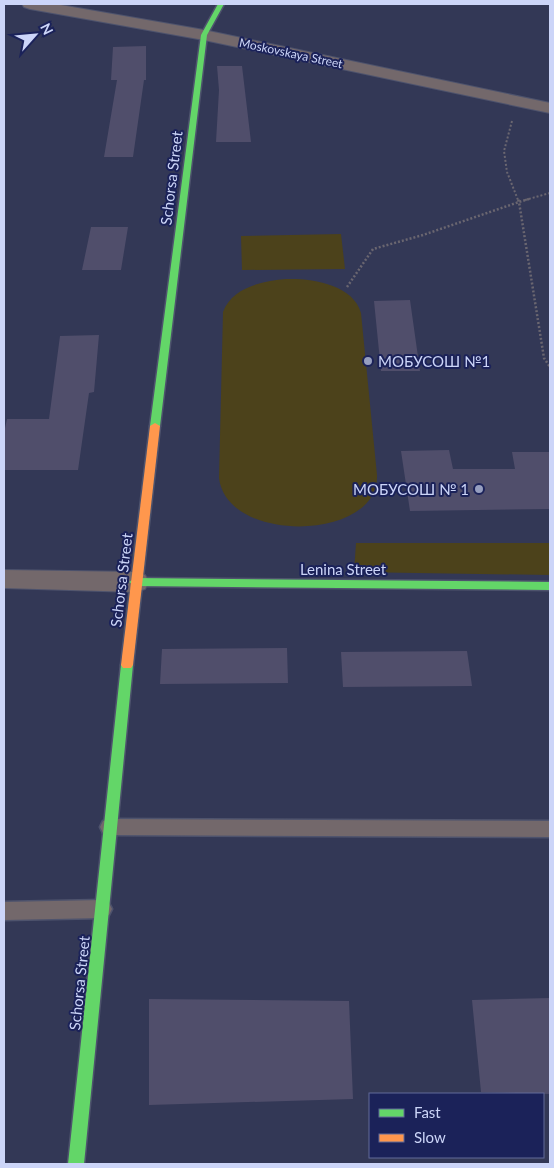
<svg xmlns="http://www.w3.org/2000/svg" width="554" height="1168" font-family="Lato,sans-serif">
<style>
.green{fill:#4c421b}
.building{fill:#504e6b}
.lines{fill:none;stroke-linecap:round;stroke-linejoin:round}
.lane-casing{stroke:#4e536d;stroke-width:3}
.street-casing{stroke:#4e536d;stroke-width:2}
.fast-casing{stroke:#4e536d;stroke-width:3}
.slow-casing{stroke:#4e536d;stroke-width:3}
.path-far1{stroke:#6a6670;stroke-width:2;stroke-dasharray:2 2;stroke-linecap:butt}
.path{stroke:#6a6670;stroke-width:2.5;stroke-dasharray:2 2;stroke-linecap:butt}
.lane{fill:#73686b;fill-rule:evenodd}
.street{fill:#73686b;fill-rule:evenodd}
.fast{fill:#63d668;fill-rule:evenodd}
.slow{fill:#ff974d;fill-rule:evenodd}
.poi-dot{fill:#969ebf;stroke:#1b2259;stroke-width:2}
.labels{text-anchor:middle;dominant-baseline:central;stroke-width:4;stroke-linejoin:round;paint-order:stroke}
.far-street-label{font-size:12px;fill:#ccd5f8;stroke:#1b2259}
.street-label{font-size:15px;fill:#ccd5f8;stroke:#1b2259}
.poi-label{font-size:15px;fill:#ccd5f8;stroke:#1b2259;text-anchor:start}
</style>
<rect width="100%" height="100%" fill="#333856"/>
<path class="green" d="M341,234L345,269L242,270L241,236Z
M286,279C311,278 353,284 361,313L377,475C380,541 227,545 219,478L223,312C232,287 263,281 286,279Z
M356,543H550V575L354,572Z"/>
<path class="building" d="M146,46V80H144L133,157H104L117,80H111L113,47Z
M217,66H242L251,142H216L219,90Z
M91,227H128L121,270H82Z
M410,300L420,371H381L374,301Z
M99,335L94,392L89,393L78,470H4V433L7,419H49L60,336Z
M449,450L453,469H515L512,452H550V509L410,511L401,451Z
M287,648L288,683L160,684L162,649Z
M467,651L472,686L343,687L341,652Z
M550,998V1094L481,1092L472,1000Z
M149,999L349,1001L353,1099L149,1105Z"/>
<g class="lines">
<defs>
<path id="lane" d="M110,819L550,821V837L110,835L103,833L100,827L103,821Z
M102,900L109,903L112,909L109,915L102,918L4,920V902Z"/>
<path id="street" d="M22,4H55L204,30L550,103V113L204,40L30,9L24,7Z
M4,570L135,572L145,575L149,582L145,589L135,592L4,588Z"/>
<path id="fast" d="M218,4H224L207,35L160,426L155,429L150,426L201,35Z
M135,578L550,582V590L135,586L129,582Z
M127,661L131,662L133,665L84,1164H68L121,665L123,662Z"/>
<path id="slow" d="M155,423L160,426L133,665L131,668H123L121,665L150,426Z"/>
</defs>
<use href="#lane" class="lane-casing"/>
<use href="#street" class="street-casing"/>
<use href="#fast" class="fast-casing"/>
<use href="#slow" class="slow-casing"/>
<path class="path-far1" d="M512,121L504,151L507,172L518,200
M525,200L550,193"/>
<path class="path" d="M529,199L519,202L544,358L550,367
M347,287L373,249L423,235L519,202L518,199"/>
<use href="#lane" class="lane"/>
<use href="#street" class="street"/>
<use href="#fast" class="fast"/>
<use href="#slow" class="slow"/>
</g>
<g class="poi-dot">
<circle cx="368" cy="361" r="5"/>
<circle cx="479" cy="489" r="5"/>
</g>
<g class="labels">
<g class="far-street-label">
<text transform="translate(291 53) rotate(12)">Moskovskaya Street</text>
</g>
<g class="street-label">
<text transform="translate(171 178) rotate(-83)">Schorsa Street</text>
<text x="343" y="569">Lenina Street</text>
<text transform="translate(121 580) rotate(-83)">Schorsa Street</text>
<text transform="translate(79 983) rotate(-84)">Schorsa Street</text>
</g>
<g class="poi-label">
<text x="378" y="361">МОБУСОШ №1</text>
<text x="469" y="489" text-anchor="end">МОБУСОШ № 1</text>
</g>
</g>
<rect width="554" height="1168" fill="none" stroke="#ccd5f8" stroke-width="10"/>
<rect x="369" y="1093" width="175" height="65" fill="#1b2259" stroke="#626a99"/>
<rect x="379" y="1109" width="25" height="8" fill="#63d668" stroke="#626a99"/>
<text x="414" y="1118" font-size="15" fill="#ccd5f8">Fast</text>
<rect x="379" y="1134" width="25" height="8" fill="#ff974d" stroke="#626a99"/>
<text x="414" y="1143" font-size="15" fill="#ccd5f8">Slow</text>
<g transform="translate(35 35) rotate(63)" stroke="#1b2259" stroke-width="4" paint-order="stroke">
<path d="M0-4L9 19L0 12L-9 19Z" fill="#ccd5f8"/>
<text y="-8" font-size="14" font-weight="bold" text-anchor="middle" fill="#ccd5f8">N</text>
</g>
</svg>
